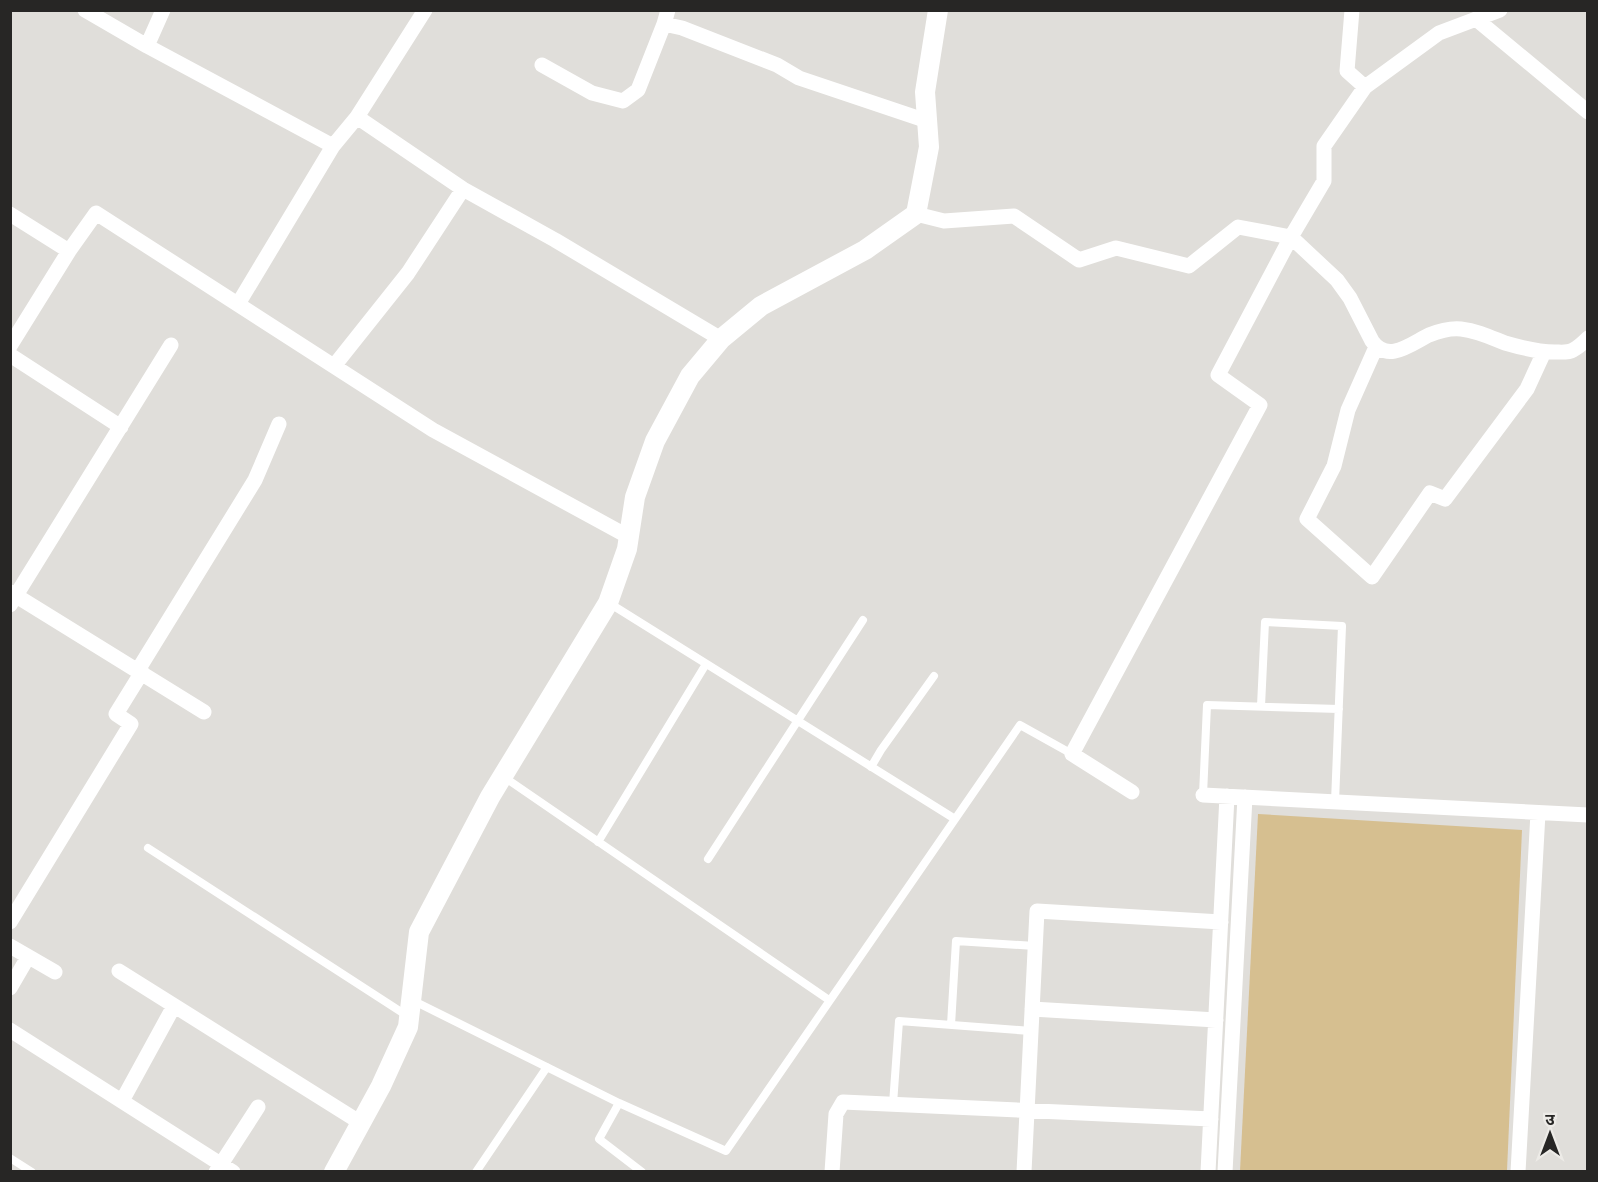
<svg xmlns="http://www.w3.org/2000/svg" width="1598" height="1182" font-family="'Alegreya Sans','Noto Sans Devanagari',sans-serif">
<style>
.green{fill:#d6bf90}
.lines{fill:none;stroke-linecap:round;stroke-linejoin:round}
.service{stroke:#fff;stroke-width:8}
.minor{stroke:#fff;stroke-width:15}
.tertiary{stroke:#fff;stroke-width:20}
</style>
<rect width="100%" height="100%" fill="#e0deda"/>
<path class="green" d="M1258,814L1522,830L1507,1171H1240Z"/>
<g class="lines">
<path class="service" d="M609,603L955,819
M1261,706L1265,622L1342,626L1335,802
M871,767L881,750L934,676
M504,777L829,1000
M1203,795L1207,705L1339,709
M598,842L706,664
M148,848L406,1015
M708,859L863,620
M412,1000L619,1103L726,1151L1020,725L1072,754
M951,1025L956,941L1035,946
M619,1103L599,1139L642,1172
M893,1104L899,1021L1031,1031
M10,1158L32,1172
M476,1172L547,1067"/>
<path class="minor" d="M85,10L147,46L163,10
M1352,10L1347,71L1365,87
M1476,19L1588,112
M664,24L682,28L777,65L799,78L927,121
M147,46L333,146
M542,65L592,93L623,101L638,90L664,24L668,10
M357,117L463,189L555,240L721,339
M10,214L69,251L96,213L433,430L629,537
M916,214L944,221L1014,216L1079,260L1116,248L1189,266L1238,227L1291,237L1324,181V146L1365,87L1439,33L1500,10
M238,304L333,146L357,117L425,10
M10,346L69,251
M1376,347L1348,410L1334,466L1307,519L1372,577L1430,493L1445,499L1527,389L1544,352
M10,355L121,427
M334,366L408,273L463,189
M10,592L204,712
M10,605L171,345
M138,670L255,480L279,424
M1132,792L1072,754L1260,405L1218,375L1291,237L1337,280L1350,298L1372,341C1388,364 1412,343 1429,335C1439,331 1451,328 1461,329C1478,331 1490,337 1505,343C1522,348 1538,352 1555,352C1561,352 1568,353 1573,350C1579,347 1583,343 1588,338
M1203,795L1588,815
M10,922L131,724L116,714L142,672
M10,946L55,972
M119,971L361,1123
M10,988L28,957
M1032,1009L1216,1020
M10,1030L233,1172
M122,1101L174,1006
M216,1172L258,1107
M832,1172L836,1114L843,1102L1211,1119
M1024,1172L1037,911L1221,922
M1208,1172L1227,796
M1225,1172L1245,797
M1518,1172L1538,813"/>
<path class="tertiary" d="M334,1172L381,1086L408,1027L419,932L490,797L608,603L627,549L635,497L655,441L690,376L721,339L761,306L865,250L916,214L929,147L925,92L938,10"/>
</g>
<rect width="1598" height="1182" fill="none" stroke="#272625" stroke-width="24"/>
<g transform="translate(1550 1134)" stroke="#edebe7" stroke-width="4.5" paint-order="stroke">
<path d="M0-4.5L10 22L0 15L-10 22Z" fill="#272625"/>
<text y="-9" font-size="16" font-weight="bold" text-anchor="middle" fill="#272625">उ</text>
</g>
</svg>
